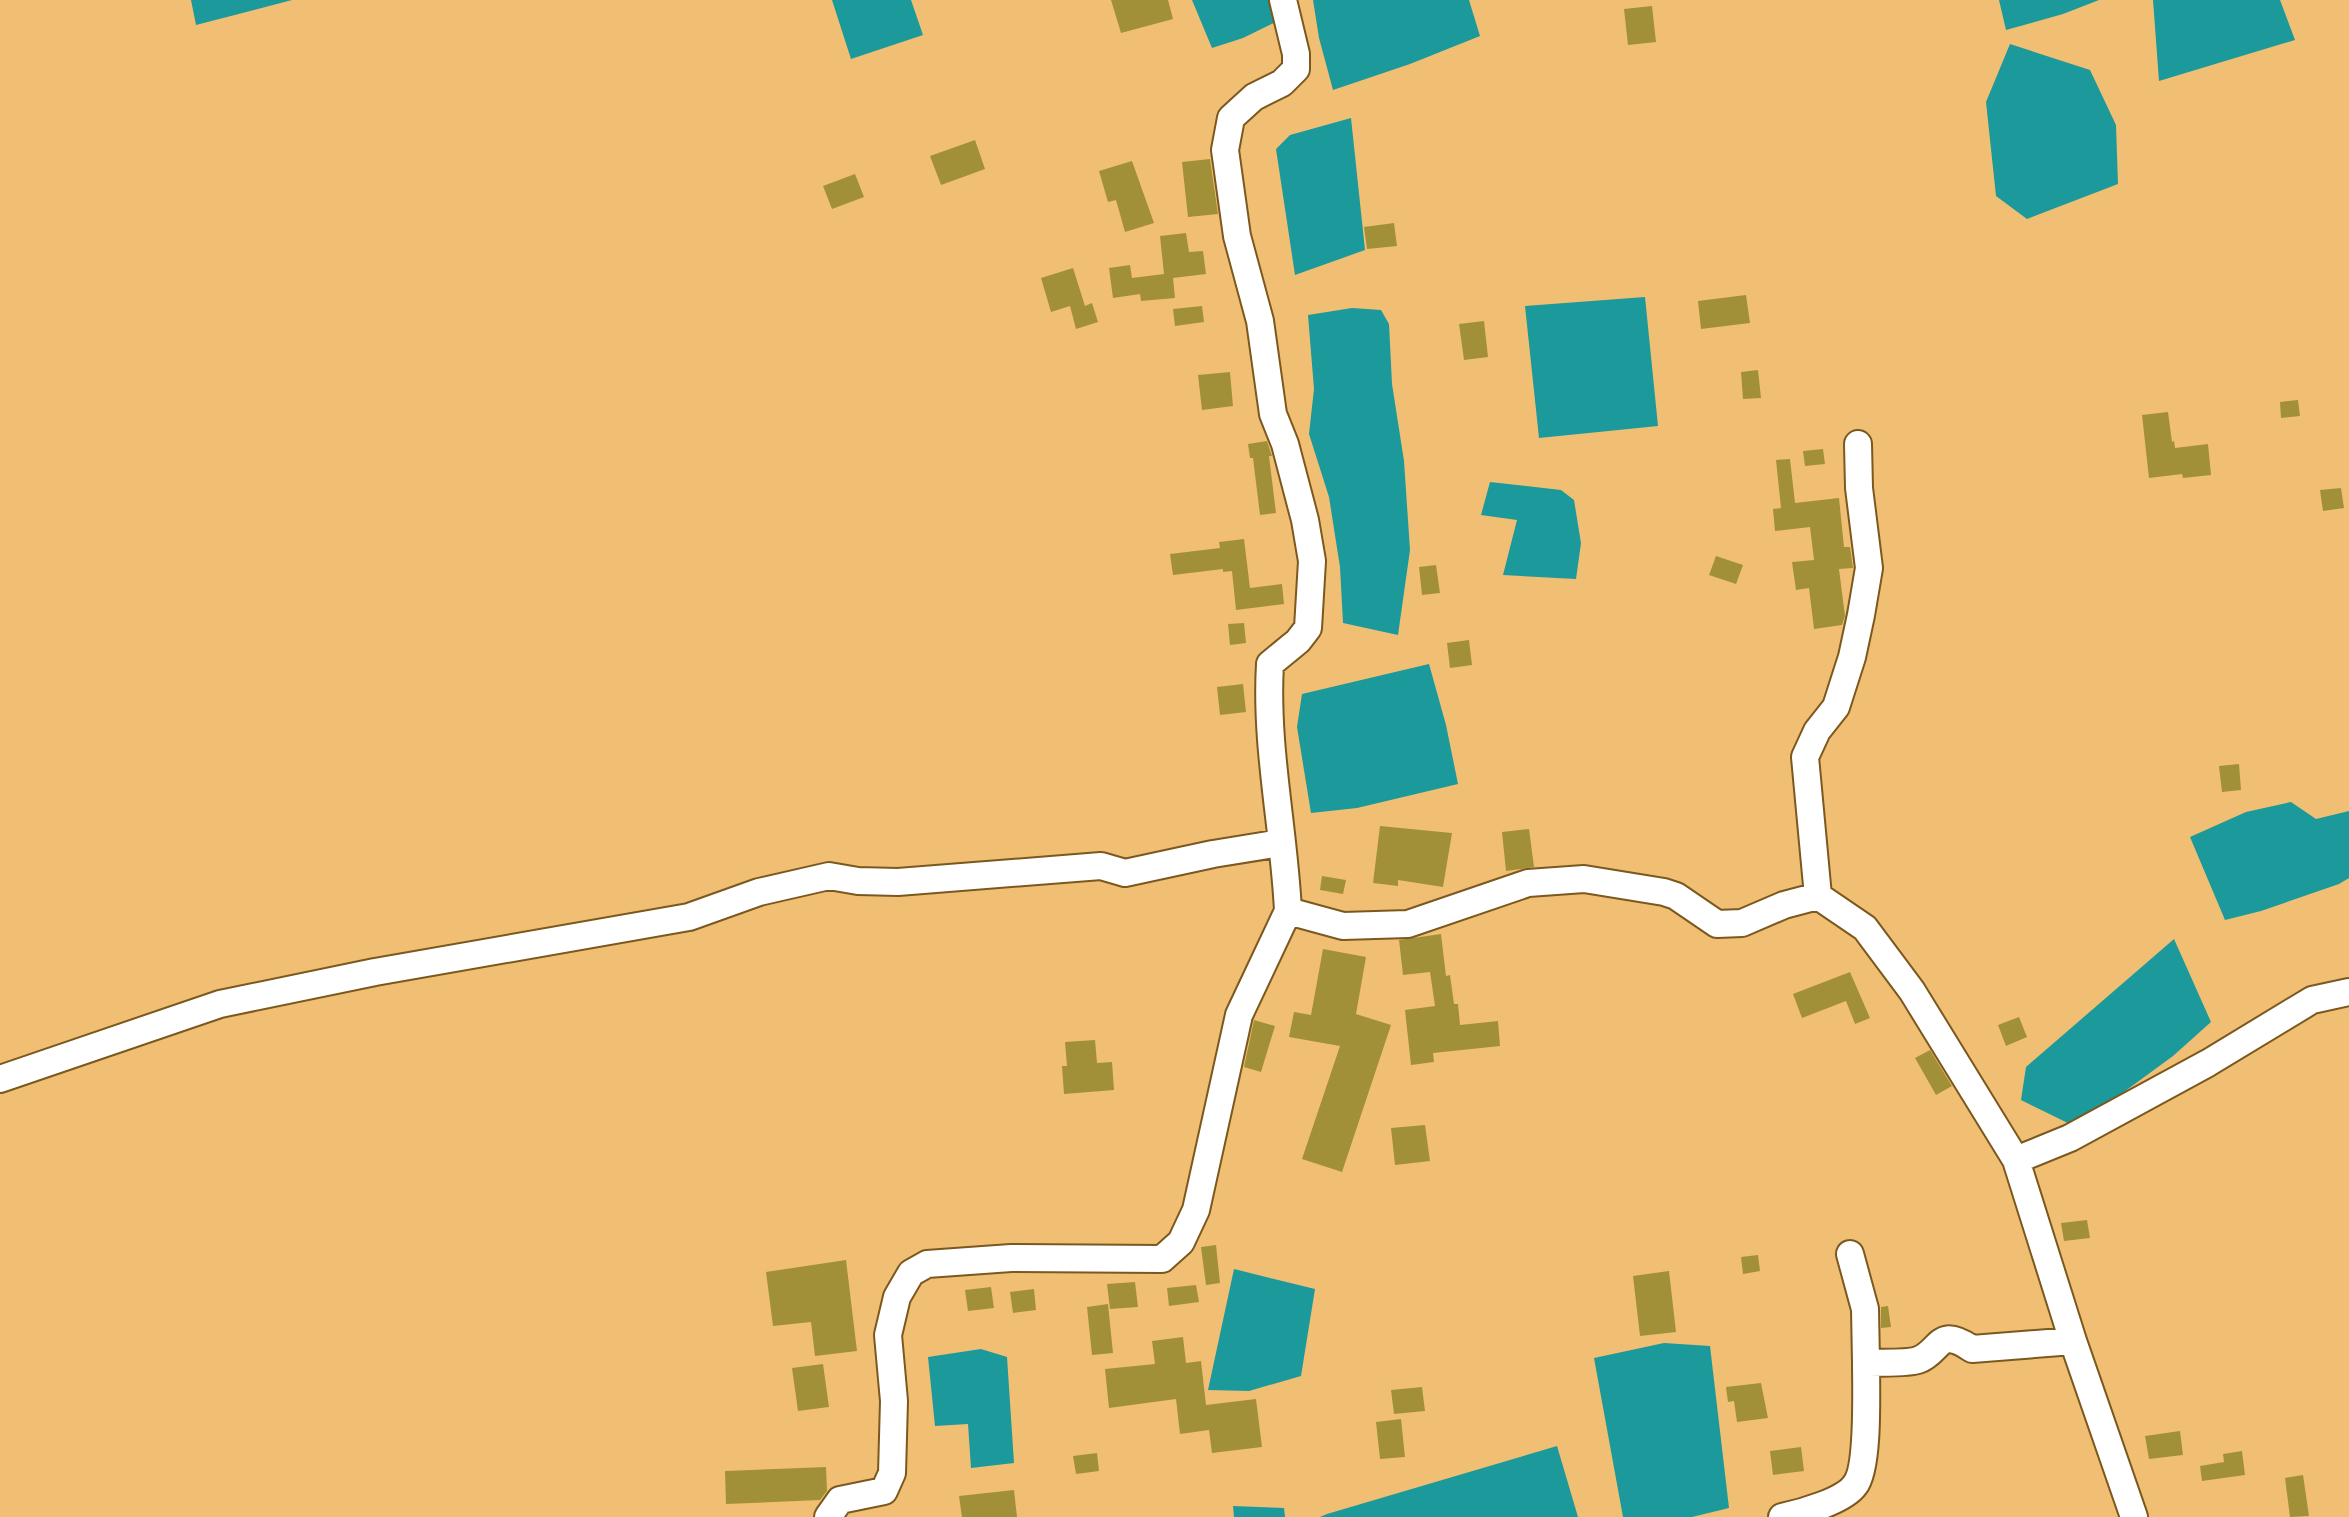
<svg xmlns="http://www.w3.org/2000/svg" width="2349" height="1517" font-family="'Exo 2',sans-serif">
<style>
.water{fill:#1b999b}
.building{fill:#a29039}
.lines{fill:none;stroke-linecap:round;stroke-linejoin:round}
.minor-casing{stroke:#7b581e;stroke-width:30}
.minor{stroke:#fff;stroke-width:26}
</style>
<rect width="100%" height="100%" fill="#f0bf74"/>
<path class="water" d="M191,0H292L196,25Z
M832,0H911L923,35L851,59Z
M1192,0H1276L1282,19L1243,38L1212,48Z
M1313,0H1469L1480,36L1410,64L1333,90L1319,38Z
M1999,0H2099L2063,14L2006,30Z
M2153,0H2280L2295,40L2159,81Z
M2010,44L2090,70L2116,125L2118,184L2027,219L1996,196L1986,102Z
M1351,118L1365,250L1295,275L1276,149L1290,135Z
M1645,297L1658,426L1539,438L1525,306Z
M1352,308L1381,310L1389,324L1392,384L1404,461L1410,550L1398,635L1343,623L1340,567L1329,497L1309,434L1314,389L1308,315Z
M1490,482L1561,490L1574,500L1581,543L1576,579L1503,575L1517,520L1481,515Z
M1429,664L1446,725L1458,784L1357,808L1311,813L1297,727L1302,694Z
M2291,802L2316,819L2349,811V878L2339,884L2261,911L2225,920L2190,837L2246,812Z
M2174,939L2211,1022L2173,1056L2076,1127L2021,1100L2026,1067Z
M1234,1269L1315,1289L1301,1376L1249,1391L1208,1390Z
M1664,1343L1710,1346L1729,1508L1692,1517H1623L1594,1358Z
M981,1349L1007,1357L1014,1463L971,1468L968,1424L935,1426L928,1357Z
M1557,1446L1578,1517H1320L1327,1514Z
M1233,1506L1284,1508L1285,1517H1234Z"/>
<path class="building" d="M1111,0H1168L1173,19L1121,33Z
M1652,6L1656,42L1628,45L1624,9Z
M975,140L985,169L941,185L930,156Z
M1210,159L1218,214L1188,217L1182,162Z
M1132,161L1154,223L1125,232L1116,200L1108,202L1099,171Z
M855,174L864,197L832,209L823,186Z
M1394,223L1397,246L1367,249L1364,227Z
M1186,233L1189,252L1203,251L1206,274L1173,278L1175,298L1141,301L1140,294L1113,298L1109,268L1130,265L1132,278L1164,274L1160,236Z
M1073,268L1085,306L1092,303L1098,322L1076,329L1070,306L1051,312L1041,278Z
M1746,295L1750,323L1701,329L1698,301Z
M1202,306L1204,322L1175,326L1173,309Z
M1484,321L1488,357L1464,360L1459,324Z
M1758,370L1761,398L1743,399L1741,372Z
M1230,372L1233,406L1202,410L1198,375Z
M2298,400L2300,416L2281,418L2280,402Z
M2168,412L2172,442L2174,441L2175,448L2208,444L2211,475L2183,478L2182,474L2149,478L2142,415Z
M1267,441L1272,456H1269L1276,513L1260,515L1253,458H1250L1248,444Z
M1823,449L1825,464L1805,466L1803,451Z
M1790,459L1795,503L1839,498L1844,547H1850L1853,568L1839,569L1845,616L1842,625L1814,629L1809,588L1796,590L1792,562L1814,560L1810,527L1775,531L1773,509L1781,508L1776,460Z
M2341,488L2344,508L2323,511L2320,490Z
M1244,539L1250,588L1282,584L1284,604L1236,610L1232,571L1223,572V569L1173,575L1170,554L1220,548L1219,542Z
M1716,556L1743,565L1736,584L1709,575Z
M1436,565L1440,593L1422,595L1419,567Z
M1244,623L1246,643L1230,645L1228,624Z
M1469,640L1472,665L1450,668L1447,643Z
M1243,684L1246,712L1220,715L1217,687Z
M2239,764L2241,790L2222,792L2219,766Z
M1380,826L1452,833L1443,887L1398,880V886L1373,883Z
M1529,829L1534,867L1506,871L1502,832Z
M1322,876L1346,880L1343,894L1320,890Z
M1441,934L1446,976L1450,975L1454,1004H1458L1460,1025L1498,1021L1500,1046L1433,1053L1434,1062L1411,1065L1405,1010L1435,1006L1430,972L1403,975L1399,940Z
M1323,949L1366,957L1356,1014L1391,1025L1342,1172L1302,1159L1340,1046L1289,1037L1294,1012L1311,1015Z
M1850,972L1870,1018L1855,1024L1846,1001L1802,1018L1793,994Z
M2019,1017L2027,1037L2006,1046L1998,1025Z
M1254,1020L1275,1026L1261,1072L1244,1067Z
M1095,1040L1097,1063L1112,1062L1114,1090L1064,1094L1062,1066H1067L1065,1042Z
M1930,1050L1952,1086L1936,1095L1915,1058Z
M1425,1125L1430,1161L1395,1165L1391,1128Z
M2087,1220L2090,1238L2064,1241L2061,1223Z
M1216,1245L1220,1283L1206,1285L1201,1247Z
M1758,1255L1760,1271L1743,1274L1741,1257Z
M846,1260L857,1351L815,1356L811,1322L773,1326L766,1272Z
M1669,1271L1676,1332L1640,1336L1633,1276Z
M1135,1282L1138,1307L1110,1309L1107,1284Z
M1196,1285L1199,1302L1169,1306L1167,1288Z
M991,1287L994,1308L968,1311L965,1290Z
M1034,1289L1036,1310L1013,1313L1010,1292Z
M1108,1304L1113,1353L1092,1355L1087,1307Z
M1888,1306L1891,1327L1881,1328V1307Z
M1183,1337L1186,1363L1201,1361L1206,1405L1256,1399L1262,1447L1212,1453L1209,1430L1180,1434L1176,1399L1109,1408L1105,1369L1155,1364L1152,1341Z
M823,1364L829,1407L798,1411L792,1368Z
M1761,1383L1768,1418L1737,1422L1734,1401L1728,1402L1726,1387Z
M1422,1387L1425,1411L1394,1414L1391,1390Z
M1401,1419L1405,1457L1380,1459L1376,1422Z
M2180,1431L2183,1455L2149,1459L2145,1436Z
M1801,1447L1804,1471L1773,1475L1770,1451Z
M2242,1451L2245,1475L2202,1481L2200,1466L2224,1462L2223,1454Z
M1097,1453L1099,1471L1076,1474L1073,1456Z
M826,1467L827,1491L820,1500L726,1504L725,1471Z
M2303,1475L2309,1516L2290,1517L2285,1478Z
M1014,1490L1017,1517H962L959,1496Z"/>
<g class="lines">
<defs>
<path id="minor" d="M1283,0L1296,54V69L1282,83L1254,97L1231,118L1225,150L1237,236L1260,321L1273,414L1285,444L1305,520L1312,561L1308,628L1298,641L1270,664C1265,747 1284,828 1288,911L1343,926L1408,924L1528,883L1584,879L1664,892L1676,896L1717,924L1742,923L1784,905L1818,896L1865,928L1912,991L2016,1160L2073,1341L2134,1517
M1818,896L1805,757L1817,731L1836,707L1852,657L1861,615L1869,568L1859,488L1858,444
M0,1079L220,1004L375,972L689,917L759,892L829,876L858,881L898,882L1101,866L1125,873L1213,854L1281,843
M2016,1160L2070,1138L2208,1063L2312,1000L2349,992
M1850,1254L1865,1309L1866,1363
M828,1517L840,1500L884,1491L892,1473L894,1401L888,1335L897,1297L911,1273L927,1264L1011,1258L1162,1259L1181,1242L1196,1210L1239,1015L1288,911
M1782,1517C1801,1513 1844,1501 1855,1485C1869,1468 1866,1388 1866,1363C1879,1362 1907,1364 1918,1360C1941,1352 1937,1325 1972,1349L2073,1341"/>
</defs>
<use href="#minor" class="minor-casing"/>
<use href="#minor" class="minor"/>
</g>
</svg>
